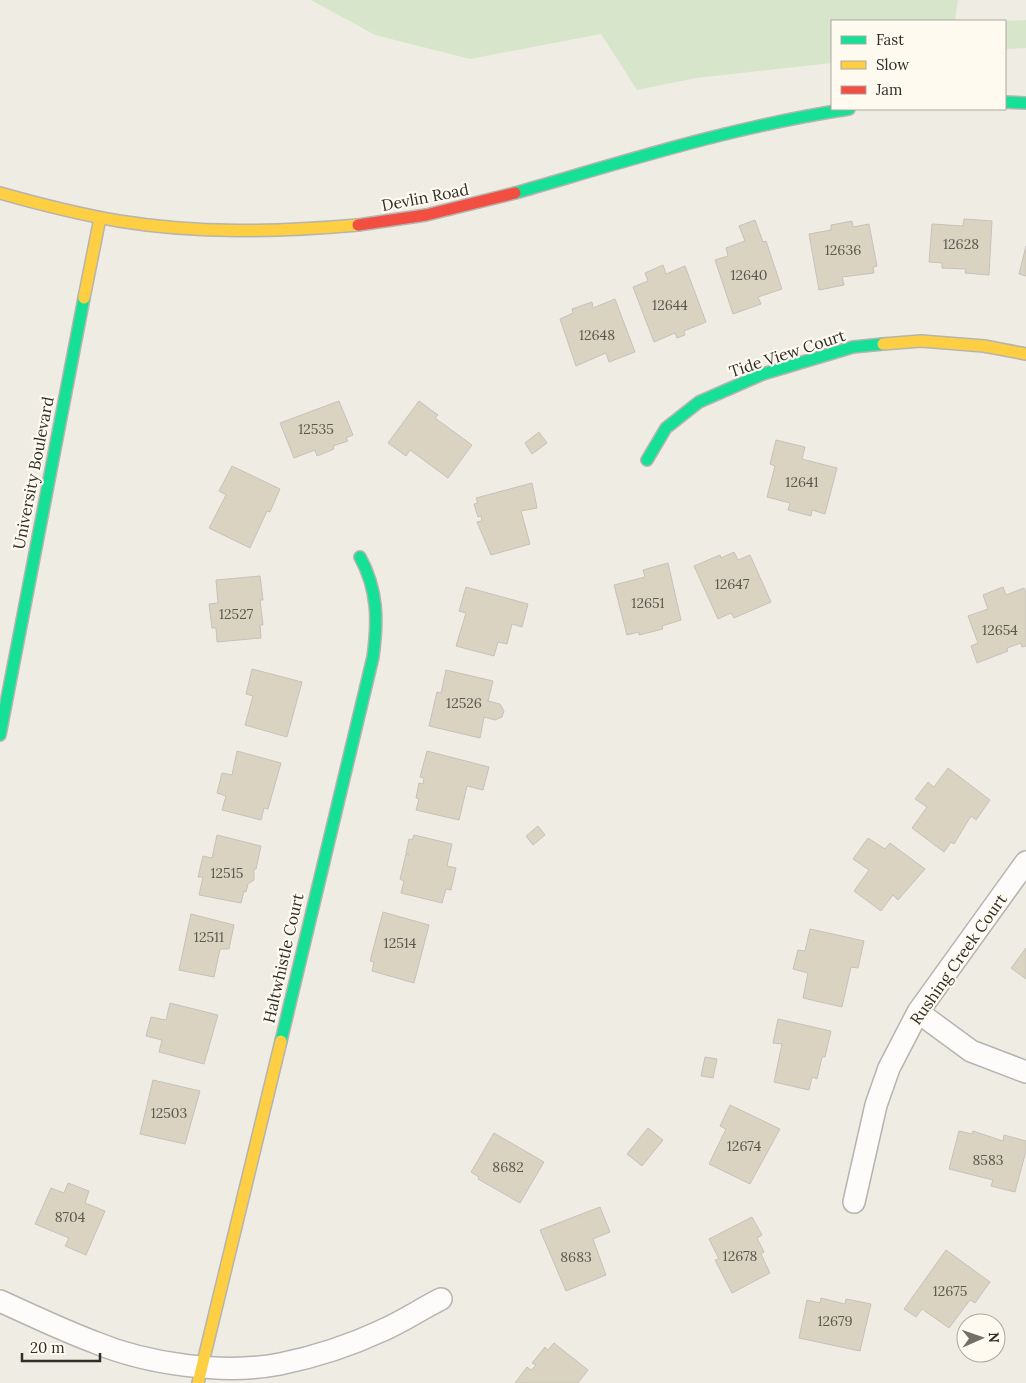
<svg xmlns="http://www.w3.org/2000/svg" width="1026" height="1383" font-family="Lora,serif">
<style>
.green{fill:#d7e6cb}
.building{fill:#dbd3c1;stroke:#c5c2bc}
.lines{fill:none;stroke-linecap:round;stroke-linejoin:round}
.street-casing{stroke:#b6b4af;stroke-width:24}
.fast-casing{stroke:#b6b4af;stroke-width:14}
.slow-casing{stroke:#b6b4af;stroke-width:14}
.jam-casing{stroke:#b6b4af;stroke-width:14}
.street{stroke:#fdfcfb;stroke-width:21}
.fast{stroke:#16e098;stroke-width:11}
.slow{stroke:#ffcf43;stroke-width:11}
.jam{stroke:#f24e42;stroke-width:11}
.labels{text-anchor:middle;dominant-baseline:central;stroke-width:4.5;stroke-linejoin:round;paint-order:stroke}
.number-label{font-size:14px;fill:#5b574f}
.street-label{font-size:16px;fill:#302e29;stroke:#fffaf0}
</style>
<rect width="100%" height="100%" fill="#efece4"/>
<path class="green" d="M311,0H958L955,21H832V63L696,78L637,90L601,34L470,59L375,35Z
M1026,20V48L1005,49L1004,21Z"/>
<path class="building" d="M964,219L992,221L989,275L965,273L966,269L942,268V263L929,262L932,224L963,226Z
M755,220L763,242L766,241L782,289L758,297L761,304L733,314L715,260L728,256L726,248L745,241L739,226Z
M852,221L853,227L869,224L877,266L873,267L874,273L842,277L844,285L819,290L809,234L831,230V225Z
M1026,246V276L1019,274Z
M663,265L666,274L685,266L706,322L684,331L685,335L677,338L675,333L654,342L633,287L648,281L645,273Z
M615,299L635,352L609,362L606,353L576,366L560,319L573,313L572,309L592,302L593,308Z
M339,401L353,435L346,438L348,441L333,446L334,449L317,456L315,450L294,458L280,423Z
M419,401L438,415L435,418L472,445L448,478L410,450L406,456L388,443Z
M539,432L547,443L532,454L525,443Z
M776,440L805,447L802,459L837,468L825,514L812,510L811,516L788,510L790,503L767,497L775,466L770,464Z
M232,466L280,489L270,512L267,511L250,548L209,528L226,495L219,491Z
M532,483L537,508L521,511L530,544L491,555L477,522L482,521L481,516L478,517L474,504L478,503L476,498Z
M734,552L738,560L750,555L771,602L734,618L731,613L718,619L694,566L720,555L721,558Z
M668,563L681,620L662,626L663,629L639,635V632L627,635L614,585L645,577L643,570Z
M260,576L263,600H260L263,625H260L261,638L217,642L216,628H212L209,604L218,603L216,580Z
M466,587L528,604L522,627L512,624L507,644L498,642L494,656L456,646L466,613L459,611Z
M1003,587L1006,595L1024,588L1026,593V646L1022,647L1021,643L1007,648L1008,651L977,663L971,646L978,643L968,616L988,609L983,595Z
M252,669L302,682L287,737L245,725L253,696L246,694Z
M446,670L493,681L488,701L500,704L504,711L502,717L495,720L484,717L480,738L429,726L437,692L441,693Z
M237,751L281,763L268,809L264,808L261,820L222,810L226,796L217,793L222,773L232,775Z
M427,751L489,767L483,790L467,786L459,820L416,810L419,799L416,798L419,783L423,784L424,778L420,777Z
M948,768L990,800L976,820L971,816L954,844L951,842L944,852L912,828L927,807L915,799L928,782L934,787Z
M538,826L545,835L533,845L526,836Z
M217,835L261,846L256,869H254V880L248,884L246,892L244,891L241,903L199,895L203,877H198L203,856L212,858Z
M414,835L452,844L447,866L456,868L451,890L446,889L442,903L401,893L404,881L400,879L406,854L409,855L406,853L409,839L412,840Z
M868,838L885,849L890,843L925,869L898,900L893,895L881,911L854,891L869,870L853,859Z
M383,912L429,925L414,983L372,971L374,962L370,961Z
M191,914L234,925L229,949H220L214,977L179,970Z
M810,929L864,941L858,968L851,967L842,1007L803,998L808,973L793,969L798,950L805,951Z
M1026,948V979L1011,968Z
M170,1003L218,1015L204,1064L159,1052L162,1040L146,1036L151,1017L166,1020Z
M778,1019L831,1031L825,1057H822L817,1079L812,1077L809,1090L774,1082L782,1044L773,1043Z
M705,1057L717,1059L713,1078L701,1076Z
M153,1080L200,1091L185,1144L140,1134Z
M730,1105L780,1129L750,1184L709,1164L726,1129L720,1126Z
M648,1128L663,1140L642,1166L627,1154Z
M959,1131L972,1134L973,1131L1003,1141L1004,1135L1026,1141V1151L1015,1192L991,1186L993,1180L949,1169Z
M494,1133L544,1162L520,1203L478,1179L479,1177L471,1172Z
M68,1183L89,1191L85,1203L105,1211L86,1255L65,1246L69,1238L35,1224L51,1188L64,1193Z
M600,1207L610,1232L593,1239L606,1275L566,1291L540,1230Z
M752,1217L762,1235L757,1238L764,1252L761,1254L770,1273L732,1293L715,1260L719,1259L709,1239Z
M946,1250L990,1282L975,1303L970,1300L949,1328L922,1309L916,1317L904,1309Z
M821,1298L845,1304L846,1299L871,1304L860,1351L799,1338L807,1300L820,1303Z
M554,1343L588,1370L578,1383H515L527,1367L531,1370L536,1365L532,1363L545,1347L548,1350Z"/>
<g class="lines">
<defs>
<path id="street" d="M918,1012L971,1051L1026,1072
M854,1202L876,1105L889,1068L918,1012L1026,862
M0,1301C31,1315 62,1330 94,1342C147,1364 224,1375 280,1364C314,1357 349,1346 381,1331C402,1322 421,1309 441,1299"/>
<path id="fast" d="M1005,102L1026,103
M515,193C626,161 735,126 849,109
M647,460L666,428L699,402L763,374L853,347L883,344
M0,735L84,298
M281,1041L373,657C378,621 378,590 360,557"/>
<path id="slow" d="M0,193C39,204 78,214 119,221C198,234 278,232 358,225
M84,298L100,218
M883,344L921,341L984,346L1026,354
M198,1383L281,1041"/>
<path id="jam" d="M358,225L426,215L515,193"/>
</defs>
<use href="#street" class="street-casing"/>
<use href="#fast" class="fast-casing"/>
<use href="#slow" class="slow-casing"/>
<use href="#jam" class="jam-casing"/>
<use href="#street" class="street"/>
<use href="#fast" class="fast"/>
<use href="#slow" class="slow"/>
<use href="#jam" class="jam"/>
</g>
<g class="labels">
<g class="number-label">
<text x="961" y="244">12628</text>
<text x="843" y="250">12636</text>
<text x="749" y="275">12640</text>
<text x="670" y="305">12644</text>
<text x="597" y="335">12648</text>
<text x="316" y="429">12535</text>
<text x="802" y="482">12641</text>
<text x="732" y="584">12647</text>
<text x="648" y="603">12651</text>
<text x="236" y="614">12527</text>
<text x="1000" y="630">12654</text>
<text x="464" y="703">12526</text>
<text x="227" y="873">12515</text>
<text x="209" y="937">12511</text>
<text x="400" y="943">12514</text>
<text x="169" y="1113">12503</text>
<text x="744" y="1146">12674</text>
<text x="988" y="1160">8583</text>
<text x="508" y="1167">8682</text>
<text x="70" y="1217">8704</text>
<text x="740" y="1256">12678</text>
<text x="576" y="1257">8683</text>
<text x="950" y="1291">12675</text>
<text x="835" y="1321">12679</text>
</g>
<g class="street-label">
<text transform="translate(425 197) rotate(-11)">Devlin Road</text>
<text transform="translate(787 353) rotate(-18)">Tide View Court</text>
<text transform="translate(33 473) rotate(-79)">University Boulevard</text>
<text transform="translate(283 958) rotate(-77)">Haltwhistle Court</text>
<text transform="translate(958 959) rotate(-55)">Rushing Creek Court</text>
</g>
</g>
<rect x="831" y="20" width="175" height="90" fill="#fffaf0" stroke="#aca8a0"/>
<rect x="841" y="36" width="25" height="8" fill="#16e098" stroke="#aca8a0"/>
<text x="876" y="45" font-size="15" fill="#302e29">Fast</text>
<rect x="841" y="61" width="25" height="8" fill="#ffcf43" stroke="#aca8a0"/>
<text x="876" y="70" font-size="15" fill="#302e29">Slow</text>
<rect x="841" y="86" width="25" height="8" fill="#f24e42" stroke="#aca8a0"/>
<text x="876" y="95" font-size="15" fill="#302e29">Jam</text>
<g transform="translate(981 1338) rotate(88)"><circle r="24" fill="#fffaf0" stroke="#aca8a0"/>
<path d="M0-4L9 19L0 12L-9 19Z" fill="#73706a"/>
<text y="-8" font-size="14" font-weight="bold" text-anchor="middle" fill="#302e29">N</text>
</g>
<path d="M22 1353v8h78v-8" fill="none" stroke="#302e29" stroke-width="2.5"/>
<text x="30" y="1353" font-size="15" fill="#302e29" stroke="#fffaf0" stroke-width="4" paint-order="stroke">20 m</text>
</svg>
